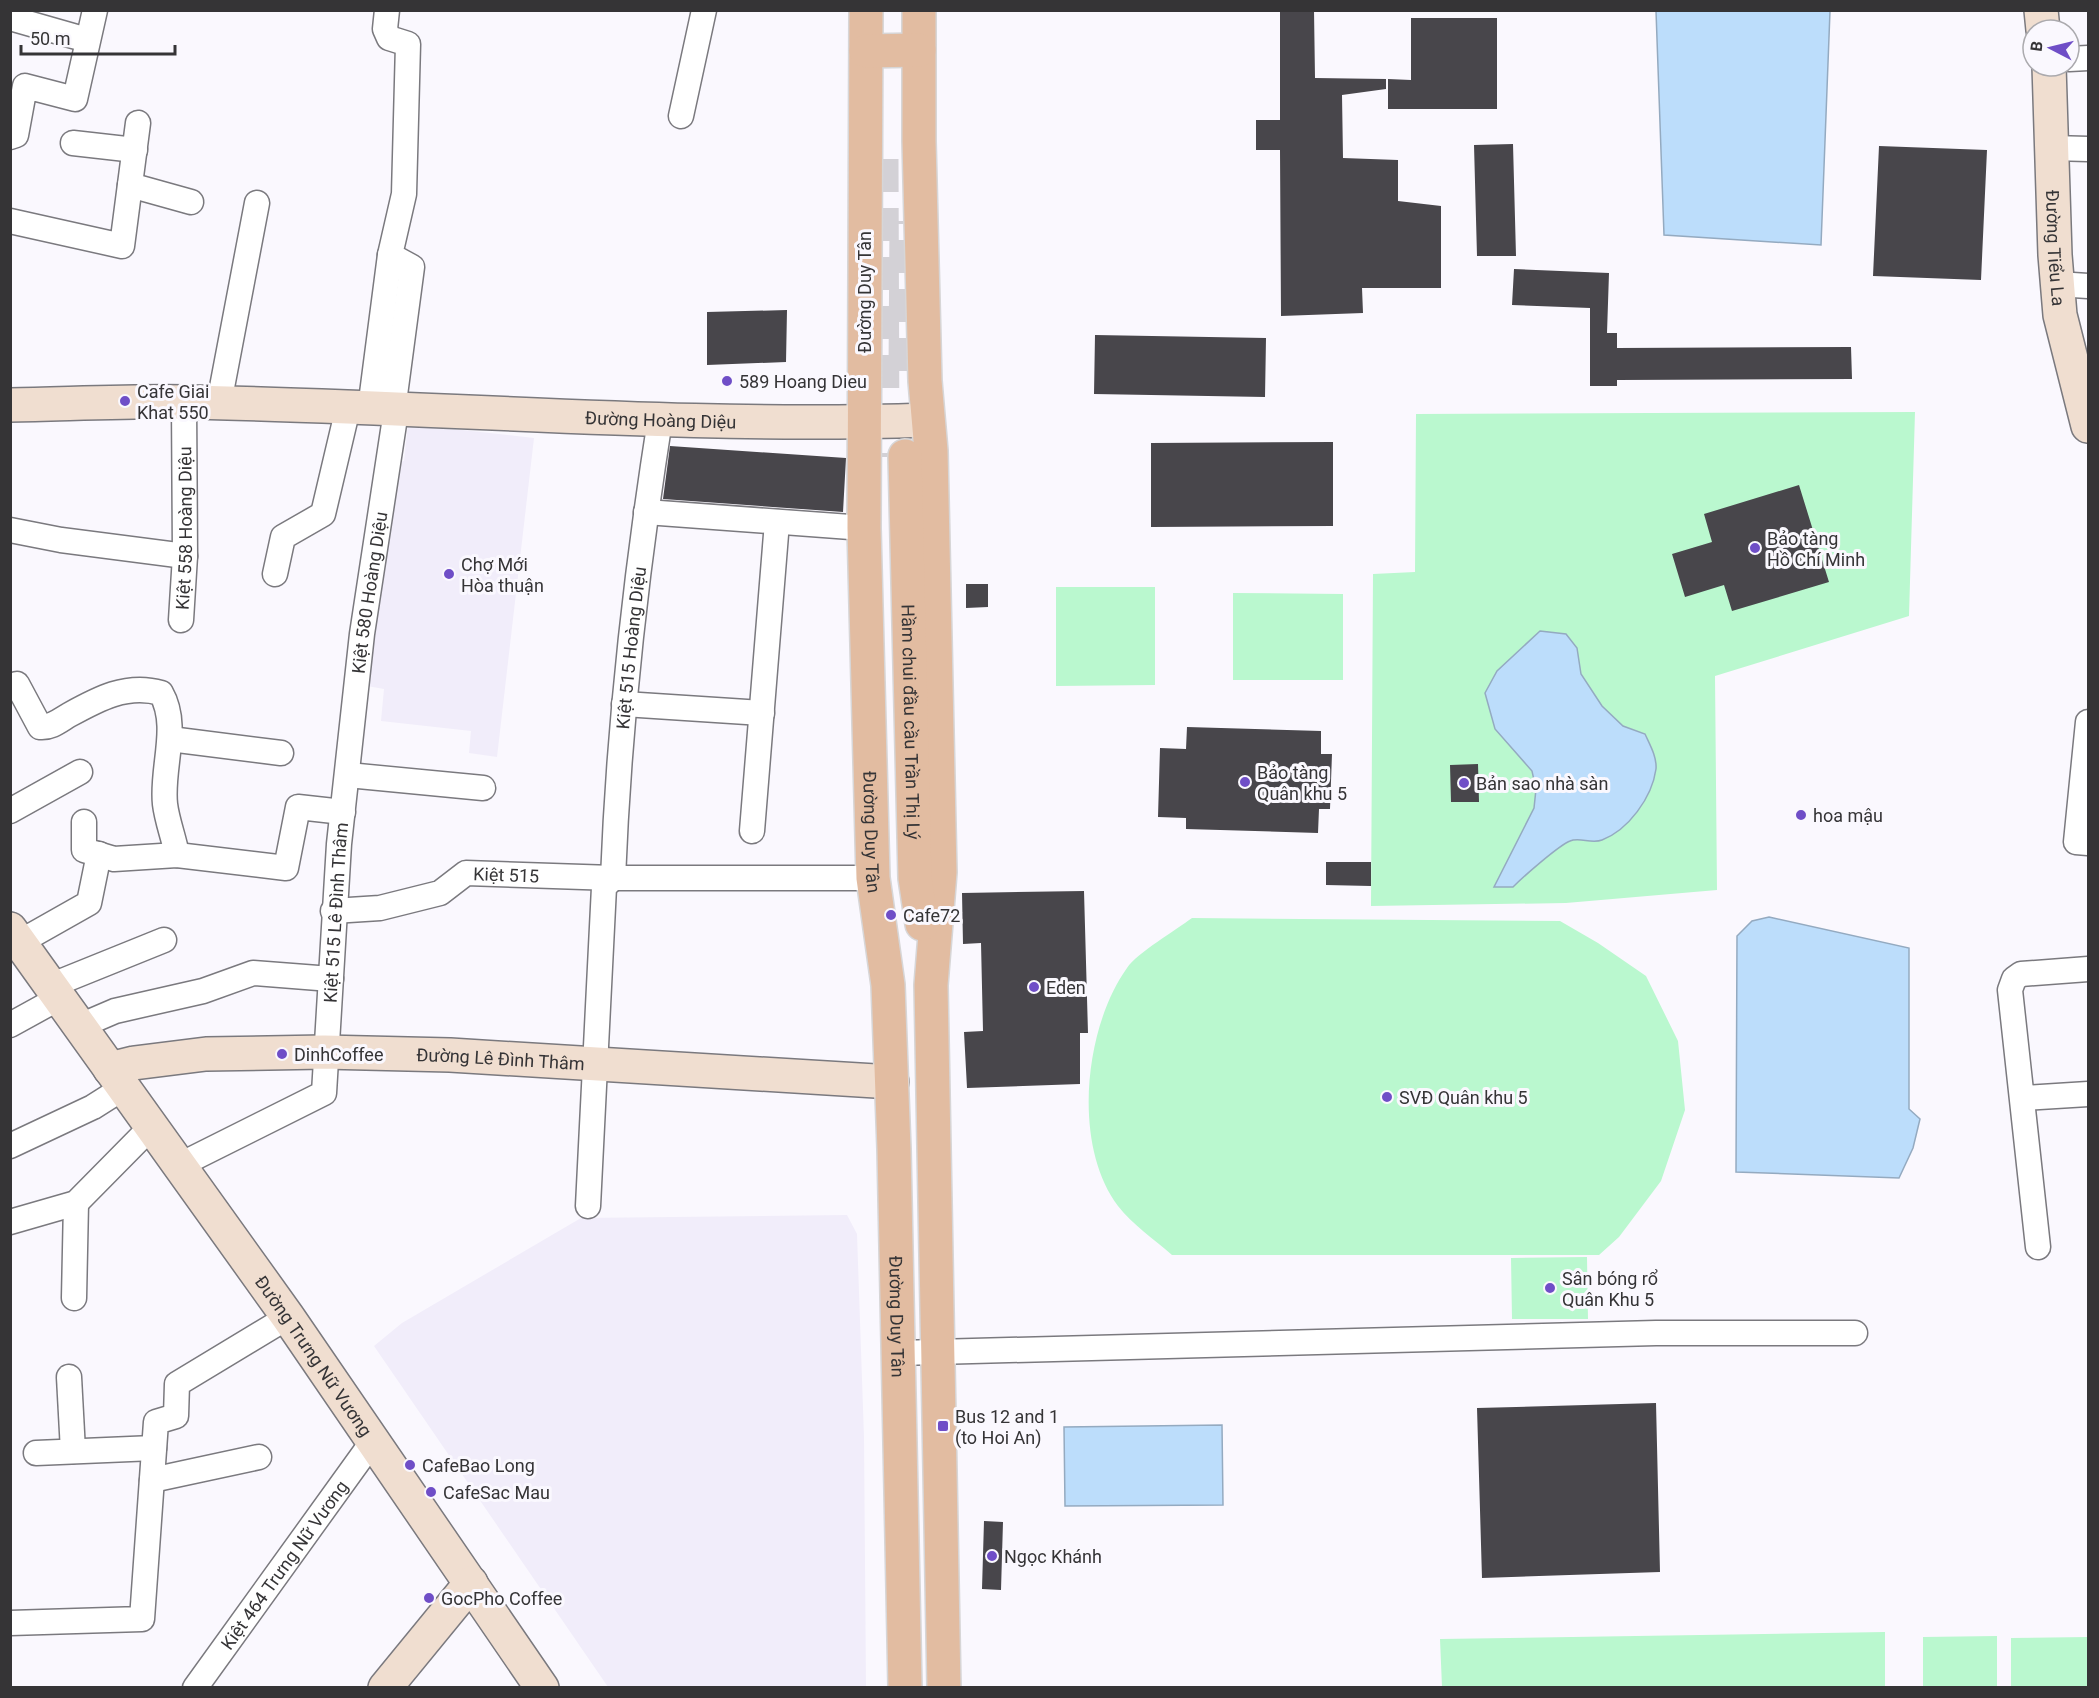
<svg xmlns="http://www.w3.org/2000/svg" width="2099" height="1698" font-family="Roboto,sans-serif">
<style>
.built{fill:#f1edfa}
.green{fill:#baf8cf}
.water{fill:#bcddfb;stroke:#94aac0;stroke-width:1.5}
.building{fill:#48464b}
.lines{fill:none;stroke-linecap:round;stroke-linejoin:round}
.primary-tunnel{stroke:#d3d1d6;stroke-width:33;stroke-dasharray:33 16;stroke-linecap:butt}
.street-casing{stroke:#7a797e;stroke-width:27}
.secondary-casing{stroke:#7a797e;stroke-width:36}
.primary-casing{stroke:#d7d6d7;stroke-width:36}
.street{stroke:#fff;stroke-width:24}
.secondary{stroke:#f0ded0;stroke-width:33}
.primary{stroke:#e2bca1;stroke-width:33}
.poi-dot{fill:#6f4ec7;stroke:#faf8fe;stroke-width:2}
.labels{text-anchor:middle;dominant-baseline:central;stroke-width:6;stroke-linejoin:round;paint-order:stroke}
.street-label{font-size:18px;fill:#353436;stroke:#faf8fe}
.poi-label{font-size:18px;fill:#353436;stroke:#faf8fe;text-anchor:start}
</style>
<rect width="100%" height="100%" fill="#faf8fe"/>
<path class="built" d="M408,424L534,438L497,757L469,753L471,731L381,721L384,689L367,686L393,460L404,461Z
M847,1215L857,1234L864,1437L866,1687H608L374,1346L402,1323L581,1218Z"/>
<path class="green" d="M1915,412L1909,616L1715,676L1717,890L1566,903L1371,906L1373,574L1415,572L1416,414Z
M1056,587H1155V685L1056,686Z
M1233,593L1343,594V680H1233Z
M1192,918L1560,921L1598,943L1646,976L1678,1041L1685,1110L1661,1181L1619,1237L1599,1255H1172C1155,1240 1132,1224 1118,1206C1072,1145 1084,1028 1127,968C1137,953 1176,930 1192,918Z
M1587,1257L1588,1319H1512L1511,1258Z
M1885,1632V1687H1442L1440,1639Z
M1997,1636V1687H1923V1637Z
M2088,1637V1687H2011V1638Z"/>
<path class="water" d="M1656,11H1830L1821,245L1664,235Z
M1540,631L1566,634L1577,648L1581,674L1602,706L1623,726L1645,734C1650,745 1657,757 1656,769C1652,798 1628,830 1602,840C1592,844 1579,837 1570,841C1558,846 1523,877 1513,887H1494L1534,808L1536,789L1532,771L1495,729L1485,693L1497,671Z
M1769,917L1909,948V1109L1920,1119L1913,1148L1899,1178L1736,1172L1737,936L1752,921Z
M1222,1425L1223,1505L1065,1506L1064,1427Z"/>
<path class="building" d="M1280,10H1314L1315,78L1386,79V89L1342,95L1343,158L1398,160V201L1441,206V288H1362L1363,313L1281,316L1280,150H1256V120H1280Z
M1411,18H1497V109H1388V79L1411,80Z
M1513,144L1516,256H1477L1474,145Z
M1879,146L1987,150L1981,280L1873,276Z
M1514,269L1609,273L1607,333H1617V348L1851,347L1852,379L1617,380V386H1590V308L1512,305Z
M787,310L786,362L707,365V312Z
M1095,335L1266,338L1265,397L1094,394Z
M1333,442V526L1151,527V443Z
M670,446L846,458L843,512L663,499Z
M1799,485L1829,582L1732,611L1724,585L1685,597L1672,554L1712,542L1704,514Z
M966,584H988V607L966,608Z
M1187,727L1321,731V754H1332L1330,809H1319L1318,833L1186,829V818L1158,817L1160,748L1186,749Z
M1478,764L1479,802H1451L1450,765Z
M1326,862H1371V886L1326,885Z
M1084,891L1088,1033H1080V1084L967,1088L964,1032L983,1031L981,943L963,944L962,893Z
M1656,1403L1660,1572L1482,1578L1477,1408Z
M984,1521L1003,1522L1001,1590L982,1589Z"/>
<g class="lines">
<path class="primary-tunnel" d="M882,159L883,457
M905,371L906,221"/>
<defs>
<g id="street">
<path d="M387,10L385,29L389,38L408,44L404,194L390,255L412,267L393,410"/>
<path d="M10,18L87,40"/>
<path d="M2069,59L2088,58"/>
<path d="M681,116L704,10"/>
<path d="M10,137L16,135L25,86L75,99L95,10"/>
<path d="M73,143L135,150"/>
<path d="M2052,148L2088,149"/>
<path d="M130,185L191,202"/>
<path d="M10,221L122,246L138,123"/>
<path d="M2057,284L2088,286"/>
<path d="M219,403L257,203"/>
<path d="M370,409L390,255"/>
<path d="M646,512L864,528"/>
<path d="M10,530L61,540L185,556"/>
<path d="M275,574L283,537L323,514L348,408"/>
<path id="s1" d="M181,620L185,556L184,402"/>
<path d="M10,686L17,684L40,727C51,728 59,721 69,715C98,699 127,683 161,693C180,726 161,768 165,804C167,821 174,838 177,855"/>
<path d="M624,704L762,713"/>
<path d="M2088,722L2076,842L2088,843"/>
<path d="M170,739L281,753"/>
<path d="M348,775L483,788"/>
<path d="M10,811L80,772"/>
<path d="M84,822V850L114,859L177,855L286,868L298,807L343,812"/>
<path d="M752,831L777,522"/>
<path id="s2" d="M613,878C619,724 636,572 660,420"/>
<path id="s3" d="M333,911L380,908L440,893L466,873L613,878H873"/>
<path d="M20,942L89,903L99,854"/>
<path d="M50,986L164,940"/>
<path d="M10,1025L59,998"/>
<path d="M80,1026L115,1011L203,991L253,973L331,979"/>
<path d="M2023,1098L2088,1094"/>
<path d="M10,1146L93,1107L123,1088"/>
<path id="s4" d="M178,1166L324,1093L339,844L362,634L396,411"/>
<path d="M588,1206L604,887L613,878"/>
<path d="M10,1222L76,1203L151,1127"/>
<path d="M2038,1247L2010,990L2014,979L2021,974L2088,969"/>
<path d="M74,1298L76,1203"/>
<path d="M899,1353L1656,1333H1855"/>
<path d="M69,1377L73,1451"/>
<path d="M36,1453L154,1448"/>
<path d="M152,1480L259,1457"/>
<path d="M10,1623L142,1619L156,1422L176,1416L177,1384L288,1317"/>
<path id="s5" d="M195,1688L373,1441"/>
</g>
<g id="secondary">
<path d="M2041,10L2043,30"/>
<path id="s6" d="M2049,66L2055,255L2060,315L2088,426"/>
<path id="s7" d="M10,405C69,404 127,401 186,402C433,406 680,429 927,420"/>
<path id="s8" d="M10,929L288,1317L542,1688"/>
<path id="s9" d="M110,1069L134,1063L206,1054L324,1052L450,1055L892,1082"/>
<path d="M385,1688L471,1583"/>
</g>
<g id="primary">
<path id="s10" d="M866,10L864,528L873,878L888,985L894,1149L905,1688"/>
<path d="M919,10V141L925,381L931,451L940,872L931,985L944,1688"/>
<path d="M866,51L919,50"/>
<path id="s11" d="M905,456L915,878L922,924"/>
</g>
</defs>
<use href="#street" class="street-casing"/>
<use href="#secondary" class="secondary-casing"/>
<use href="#primary" class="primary-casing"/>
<use href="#street" class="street"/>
<use href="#secondary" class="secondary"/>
<use href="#primary" class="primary"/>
</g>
<g class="poi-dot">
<circle cx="727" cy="381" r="6"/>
<circle cx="125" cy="401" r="6"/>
<circle cx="1755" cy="548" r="6"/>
<circle cx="449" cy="574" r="6"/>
<circle cx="1245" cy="782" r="6"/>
<circle cx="1464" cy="783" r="6"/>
<circle cx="1801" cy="815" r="6"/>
<circle cx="891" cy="915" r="6"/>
<circle cx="1034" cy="987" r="6"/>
<circle cx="282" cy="1054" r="6"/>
<circle cx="1387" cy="1097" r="6"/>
<circle cx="1550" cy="1288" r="6"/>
<rect x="937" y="1420" width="12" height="12" rx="3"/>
<circle cx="410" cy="1465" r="6"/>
<circle cx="431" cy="1492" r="6"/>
<circle cx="992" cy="1556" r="6"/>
<circle cx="429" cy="1598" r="6"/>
</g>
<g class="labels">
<g class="street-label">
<text stroke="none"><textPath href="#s6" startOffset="182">Đường Tiểu La</textPath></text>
<text transform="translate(864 292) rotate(-90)">Đường Duy Tân</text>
<text stroke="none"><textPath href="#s7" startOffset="651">Đường Hoàng Diệu</textPath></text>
<text stroke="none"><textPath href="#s1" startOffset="92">Kiệt 558 Hoàng Diệu</textPath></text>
<text stroke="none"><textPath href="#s4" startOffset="666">Kiệt 580 Hoàng Diệu</textPath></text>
<text stroke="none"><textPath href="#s2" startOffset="231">Kiệt 515 Hoàng Diệu</textPath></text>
<text stroke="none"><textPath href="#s11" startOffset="266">Hầm chui đầu cầu Trần Thị Lý</textPath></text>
<text stroke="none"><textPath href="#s10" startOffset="822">Đường Duy Tân</textPath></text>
<text stroke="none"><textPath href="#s3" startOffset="182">Kiệt 515</textPath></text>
<text stroke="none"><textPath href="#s4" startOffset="344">Kiệt 515 Lê Đình Thâm</textPath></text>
<text stroke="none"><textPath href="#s9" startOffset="392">Đường Lê Đình Thâm</textPath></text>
<text stroke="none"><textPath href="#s10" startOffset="1308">Đường Duy Tân</textPath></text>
<text stroke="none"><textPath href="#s8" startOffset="524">Đường Trưng Nữ Vương</textPath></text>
<text stroke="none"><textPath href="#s5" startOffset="152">Kiệt 464 Trưng Nữ Vương</textPath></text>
</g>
<g class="poi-label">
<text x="739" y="381">589 Hoang Dieu</text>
<text x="137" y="391">Cafe Giai<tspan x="137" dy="21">Khat 550</tspan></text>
<text x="1767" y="538">Bảo tàng<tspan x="1767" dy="21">Hồ Chí Minh</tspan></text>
<text x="461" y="564">Chợ Mới<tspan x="461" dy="21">Hòa thuận</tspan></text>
<text x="1257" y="772">Bảo tàng<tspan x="1257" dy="21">Quân khu 5</tspan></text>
<text x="1476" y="783">Bản sao nhà sàn</text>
<text x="1813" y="815">hoa mậu</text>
<text x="903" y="915">Cafe72</text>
<text x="1046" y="987">Eden</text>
<text x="294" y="1054">DinhCoffee</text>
<text x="1399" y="1097">SVĐ Quân khu 5</text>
<text x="1562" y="1278">Sân bóng rổ<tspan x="1562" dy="21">Quân Khu 5</tspan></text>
<text x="955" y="1416">Bus 12 and 1<tspan x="955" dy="21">(to Hoi An)</tspan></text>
<text x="422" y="1465">CafeBao Long</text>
<text x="443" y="1492">CafeSac Mau</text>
<text x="1004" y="1556">Ngọc Khánh</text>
<text x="441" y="1598">GocPho Coffee</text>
</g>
</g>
<rect width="2099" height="1698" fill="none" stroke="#353436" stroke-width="24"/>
<g transform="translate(2051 48) rotate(277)"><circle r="28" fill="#faf8fe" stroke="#abaaae" stroke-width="1.5"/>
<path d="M0-4.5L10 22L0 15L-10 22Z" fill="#6f4ec7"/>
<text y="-9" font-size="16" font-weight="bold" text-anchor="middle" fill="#353436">B</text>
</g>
<path d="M21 45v9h154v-9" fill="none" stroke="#353436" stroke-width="3"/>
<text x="30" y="45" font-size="18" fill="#353436" stroke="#faf8fe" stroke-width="4.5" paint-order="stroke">50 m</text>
</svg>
